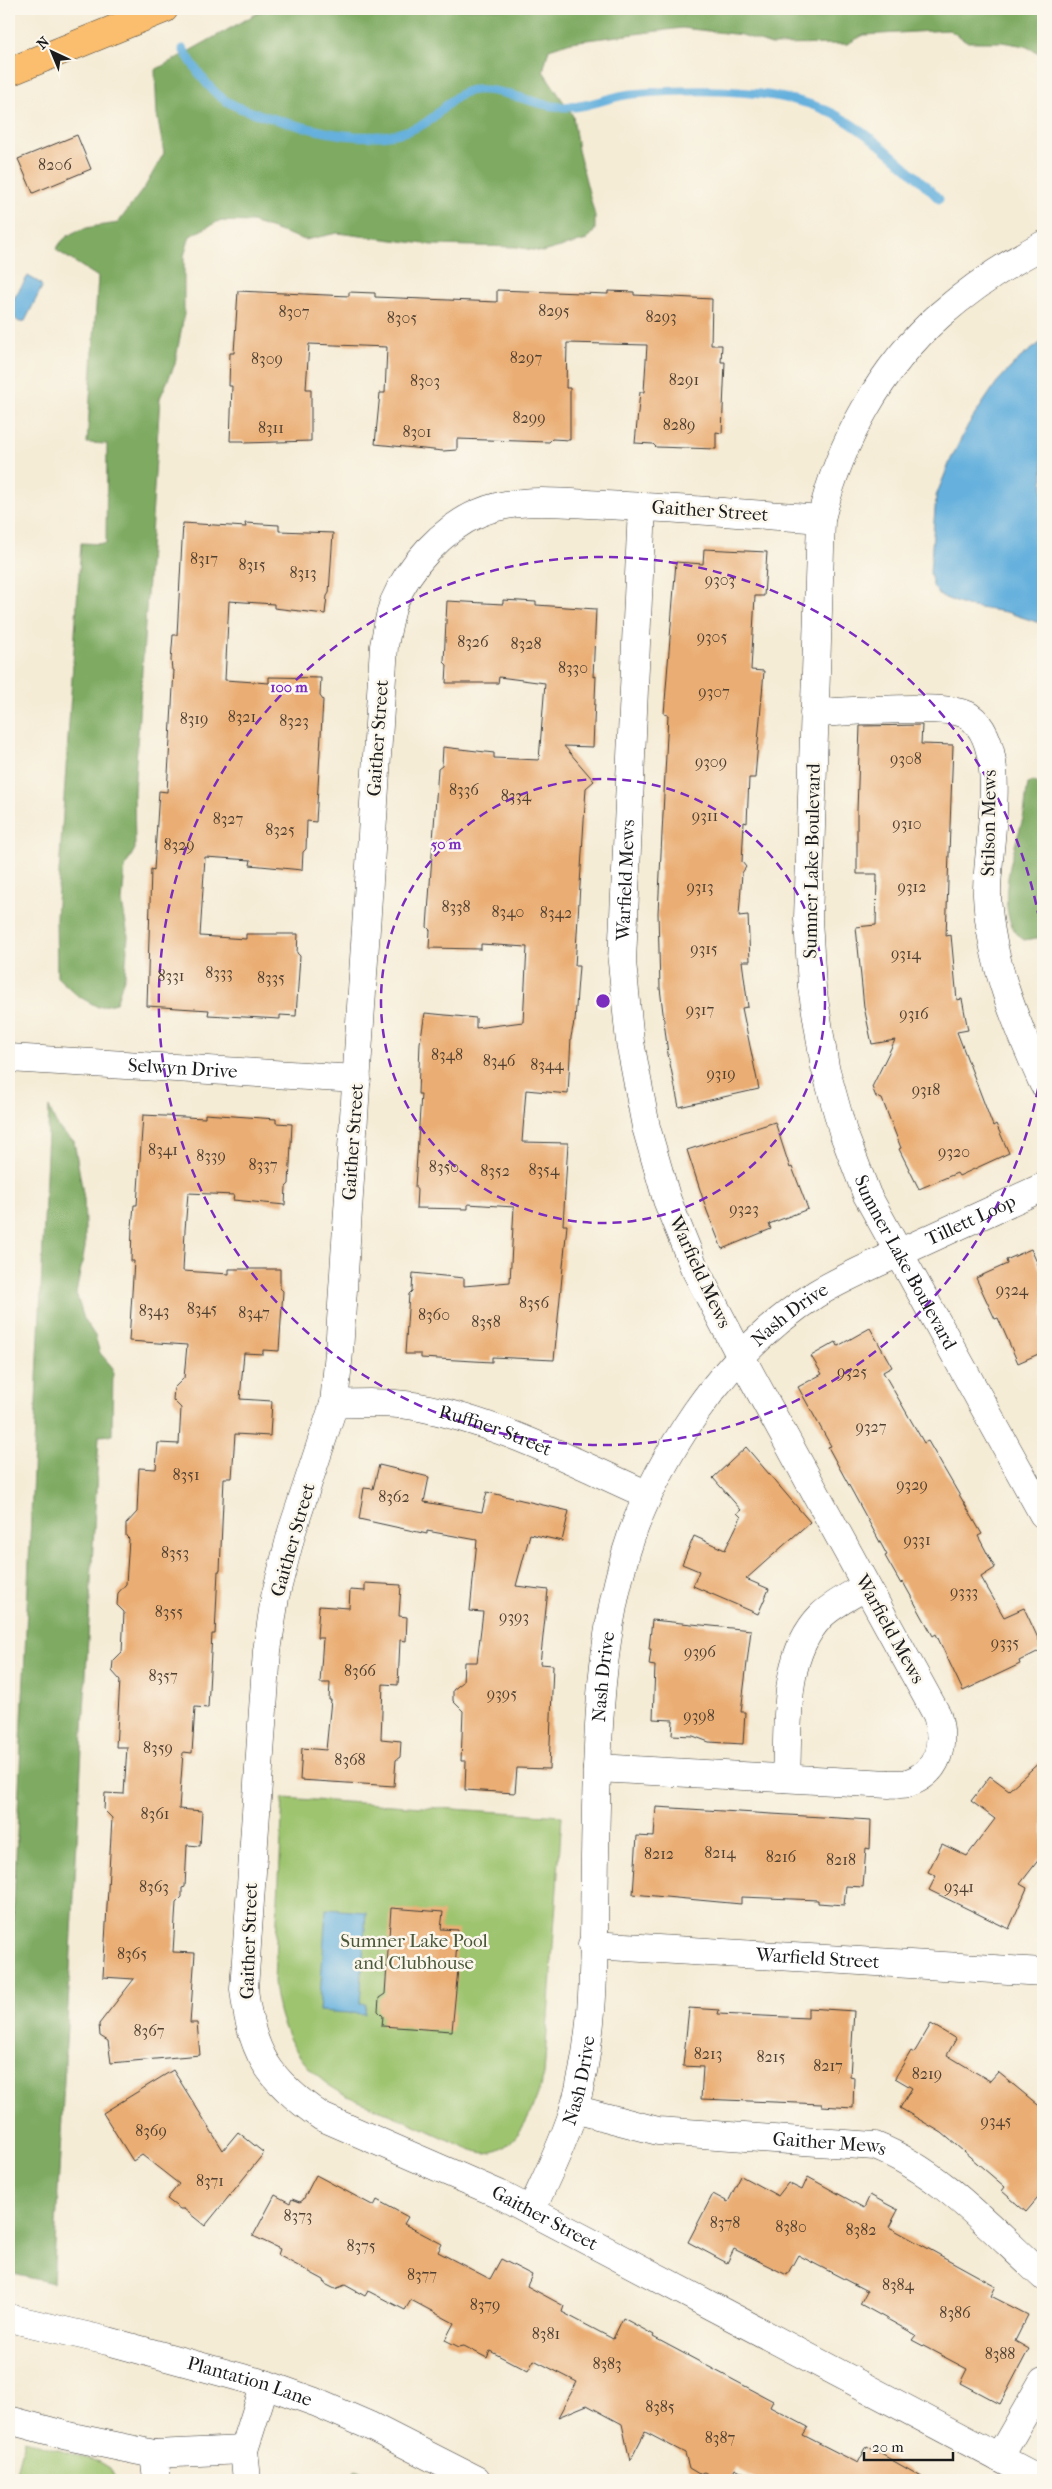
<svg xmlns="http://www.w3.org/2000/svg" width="1052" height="2489" font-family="'IM FELL French Canon',serif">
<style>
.green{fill:#9ec46f;stroke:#5d7046}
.forest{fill:#7eaa62;stroke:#4d633f}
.water{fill:#65b0dd;stroke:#40667c}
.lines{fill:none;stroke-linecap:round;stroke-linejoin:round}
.stream{stroke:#65b0dd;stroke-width:9}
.building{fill:#eaae74}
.minor-casing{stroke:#3d3b38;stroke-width:29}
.major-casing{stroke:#3d3b38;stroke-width:29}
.minor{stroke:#fff;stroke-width:28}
.major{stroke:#fbbe6e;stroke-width:28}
.ring{fill:none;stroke:#7b2cbf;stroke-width:2.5;stroke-dasharray:9 6}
.labels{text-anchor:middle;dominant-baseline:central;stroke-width:5;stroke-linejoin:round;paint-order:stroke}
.number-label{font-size:16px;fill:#504032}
.street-label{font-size:19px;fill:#1c1c1c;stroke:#fbf7ec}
.park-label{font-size:19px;fill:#4a5739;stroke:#fbf7ec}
.centre{fill:#7b2cbf;stroke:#fbf7ec;stroke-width:2.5}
.ring-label{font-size:15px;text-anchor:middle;font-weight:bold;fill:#7b2cbf;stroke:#fbf7ec;stroke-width:5;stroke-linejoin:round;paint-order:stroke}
</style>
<rect width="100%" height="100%" fill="#fbf7ec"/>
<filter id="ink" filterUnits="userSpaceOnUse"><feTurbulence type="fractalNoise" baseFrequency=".02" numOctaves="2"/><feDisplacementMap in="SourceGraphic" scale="10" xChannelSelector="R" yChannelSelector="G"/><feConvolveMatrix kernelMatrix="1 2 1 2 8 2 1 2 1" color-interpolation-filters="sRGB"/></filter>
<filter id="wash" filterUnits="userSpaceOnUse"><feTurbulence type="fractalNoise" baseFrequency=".0096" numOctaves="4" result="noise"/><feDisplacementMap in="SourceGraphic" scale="20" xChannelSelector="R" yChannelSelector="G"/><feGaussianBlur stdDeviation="1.12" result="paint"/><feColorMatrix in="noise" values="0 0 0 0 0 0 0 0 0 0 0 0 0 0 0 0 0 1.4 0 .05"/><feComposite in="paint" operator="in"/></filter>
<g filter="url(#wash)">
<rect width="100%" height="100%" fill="#f5ecd6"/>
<path class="green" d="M283,1798L562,1816L544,2075C536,2102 520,2152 485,2153C480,2153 474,2150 469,2149C443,2137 416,2125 389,2114C369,2105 348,2098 330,2086C295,2062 277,2022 274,1981Z
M24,2440L100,2462L110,2468L116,2480H14Z"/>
<path class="forest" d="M265,9H1043V55L1025,46L1002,42H968L949,30L864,35L847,44L771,45L742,35L682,28L571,42L549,49L543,71L573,116L578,150L595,216V230L587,240L542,252L517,247L432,245L337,233L305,240L252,222L219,221L190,236L184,256V315L175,364L160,398L134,792L135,849L125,867L122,902L128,936L125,975L116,1003L98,1007L78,996L57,977L56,918L81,543L106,544L107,444L87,443L98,277L56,250C68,226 95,227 118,223L146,185L164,153L157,115L155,70Z
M1034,781L1043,788V937L1024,940C991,917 1013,852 1022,822C1026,810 1025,796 1028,784Z
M49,1107C55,1123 59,1132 74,1141L84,1199L85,1224V1248L76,1293L84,1319L95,1336L100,1353L113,1368L112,1435L99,1436L53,2283L9,2273V2016Z
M357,2470L376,2480H343Z"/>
<path class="water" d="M28,276L40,283L42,287L25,321L19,322L9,313V306Z
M1043,341V624L1006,612L966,606L940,596L933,586L930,573L936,496L951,459L968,425L997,382L1020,358Z
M326,1909L366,1912L360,2004H366L365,2014L319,2011Z"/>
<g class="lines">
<path class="stream" d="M183,49C194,66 205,85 222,98C235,108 252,112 268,117C314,131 374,148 420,126C440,117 453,91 475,90C507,88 535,107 566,107C588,108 610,96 632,94C691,89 768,87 823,109C859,123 912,171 939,199"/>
</g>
<g id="blocks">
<path class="building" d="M77,135L91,169L33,193L18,159Z
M497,290L608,294V291L634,292V295L712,299L711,345H722L721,362H725L722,433L716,432V449L656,447L653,444L635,443L640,392H644L647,345L567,343L566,388H570V440L552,439L549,442L457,439V450L443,451L375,444L380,393H385L387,347L309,344L306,389H311V441L244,443V441H230L232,386H229L230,353H234L238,291L349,296V292L375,293V297L497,302Z
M183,523L246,527L245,523L279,525V531L333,533L329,593L327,596L325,614L274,608V604L229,601L225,680L269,683V677L321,678L320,696L323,700L316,822L307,821L306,849L303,852L302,870L250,865L251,860L205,857L200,936L246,939V934H298L297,953L300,956L296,1016L280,1015V1019L208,1015L209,1010L147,1006L151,869L154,870L159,791L167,792L174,670H172L171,660L173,635H177Z
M704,549L767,552L764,596H755L751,670L764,671L755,778H749L747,823L744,822L742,862L746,867L742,873L739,916L748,915L750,961H742L748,1007L742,1008L759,1089L679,1107L668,1054L660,988L658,913L668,715L664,714L676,562L703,564Z
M503,600L536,602V605L596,609L593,677L596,676L593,747L564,746L594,781L586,788L575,966H579L577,992L575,1022H574L571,1037L568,1094L526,1090L522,1142L568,1143L563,1225H567L554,1360L492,1357V1362L421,1358V1354H405L409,1294L412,1291L413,1273L464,1278V1286L510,1282L514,1207L468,1204V1209L416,1208L417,1190L415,1187L421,1094H418L420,1043L425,1013L476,1018V1028L523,1022L527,947L481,944V949L429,948L430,930L427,927L438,769L442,766L443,747L494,753V758L539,760L545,683L499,677L498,683H446L447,665L444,662L447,601L503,604Z
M922,725L921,744L953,745L946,936L951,935L957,1000L962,999L968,1030L957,1032L993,1126L996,1124L1009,1153L959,1176L957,1173L919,1189L899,1149L901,1148L882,1099L876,1097L872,1087L895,1040L872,1044L864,1007L856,927L876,925L877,874H857V811L860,726Z
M205,1114L276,1119V1123L292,1124L289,1184L286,1187L285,1205L233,1200L234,1195L188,1193L185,1230L183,1271L229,1274V1269H280V1288L283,1291L279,1351L263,1350V1354L244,1353L240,1399L272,1401L270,1436L235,1434L232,1478H224L220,1571H218L215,1634H212L208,1708L195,1707L192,1753L183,1752L179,1809L202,1811L200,1846L187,1845L185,1887L182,1888V1897L176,1903L173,1952L195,1953L190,2023H197L200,2055L111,2063L108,2041L100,2036L99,2024L134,1979L103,1977L112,1818L104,1810L105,1793L124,1794L127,1747H116L120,1680L112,1671L113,1661L122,1652L124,1612L117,1605L118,1593L126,1584L129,1539L126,1536V1524L137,1512L139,1468L156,1469L158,1443L179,1444L181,1408L173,1400L174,1388L184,1378L187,1345L129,1341L134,1261H131L132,1227L134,1205H137L143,1115L205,1118Z
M775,1122L790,1168L792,1167L808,1209L769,1224L771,1229L722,1249L707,1211L687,1150Z
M1031,1249L1043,1276V1352L1018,1363L998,1318L995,1319L976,1278L1007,1264L1006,1260Z
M870,1328L892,1367L883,1372L924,1443L928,1441L982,1534L978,1536L995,1568L981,1577L1004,1617L1024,1608L1043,1649L1019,1661L1020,1664L963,1691L936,1634L933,1636L903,1582L901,1584L885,1556L887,1555L828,1447L831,1446L798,1387L822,1374L811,1356L836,1342L838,1346Z
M746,1447L810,1522L746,1579L769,1589L758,1614L693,1586L699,1571L682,1564L694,1536L725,1550L741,1517L737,1513L741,1510L713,1478Z
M379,1465L429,1477L424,1502L482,1512L487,1492L569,1511L562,1541L530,1534L516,1586L548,1590L540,1664L553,1665L549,1769L517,1768L515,1793L465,1790L466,1761H461L463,1711L453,1701V1690L463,1682L464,1662H477L483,1612L470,1611L477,1540L427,1531V1534L359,1519L364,1488L373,1489Z
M365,1583L401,1585L399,1616L407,1617L406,1641L400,1640L398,1685L383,1684L381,1739L401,1741L400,1757L396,1760L394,1786L300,1780L302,1748L326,1750L331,1700H329L330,1683H320L323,1638H317L319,1606L349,1608L350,1590L365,1591Z
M652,1620L751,1630L741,1712H745L743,1744L709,1742L693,1736L672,1735L673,1720L653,1719L655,1666L649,1665L651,1649H649Z
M1043,1759V1854L1020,1884L1027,1888L1009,1929L929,1890L936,1876L928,1872L942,1844L967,1856L995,1819L971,1801L990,1776L1009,1790Z
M656,1807L871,1820L870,1849L866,1848L863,1887L846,1886L844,1905L818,1903V1900L741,1897V1904L633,1894L637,1836L654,1837Z
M391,1908L443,1912L441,1929L458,1930L455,1969H458L452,2031L382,2026L383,2016L378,2011L379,1998L385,1994Z
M689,2008L719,2010L718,2014L808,2018V2008L854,2011L850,2076L854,2077L853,2108L822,2106V2104L701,2099L703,2067L683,2066Z
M931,2024L956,2039L947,2055L990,2081L998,2072L1043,2109V2192L1026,2212L1002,2191L1005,2187L942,2133L900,2108L912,2088L895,2078L911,2051L914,2053Z
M173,2070L223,2150L238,2132L264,2153L205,2226L184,2209H180L167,2199L179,2184L142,2155L133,2161L103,2113Z
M316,2175L374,2206L377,2200L408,2217L404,2224L442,2244L438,2252L490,2279L501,2259L532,2275L527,2286L564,2306L562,2312L613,2339L623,2318L654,2335L653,2337L773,2401L770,2407L808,2427L803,2435L858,2463L867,2446L927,2480H758L735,2468L729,2480H720L704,2472L699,2474L689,2468L685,2453L645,2432L630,2461L622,2424L587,2405L558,2417L577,2382L534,2360L528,2371L490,2351L487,2358L464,2346L459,2347L445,2340L454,2323L411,2300L405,2310L368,2291L365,2296L345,2285L335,2289L325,2284L324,2280L278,2255L280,2249L253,2236L275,2195L290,2203L292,2199L300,2202L303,2200Z
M741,2176L778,2196L788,2183L802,2190L808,2177L864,2208L870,2195L898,2210L889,2227L996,2286L991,2296L1028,2315L1015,2341L1029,2349L1000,2404L960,2383L967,2369L912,2340L916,2335L860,2304L867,2291L798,2255L787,2275L734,2249L727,2263L688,2242L713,2194L728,2202Z"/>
</g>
</g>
<g filter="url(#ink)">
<use href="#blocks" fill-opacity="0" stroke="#3d3b38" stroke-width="1"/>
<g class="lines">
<defs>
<g id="minor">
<path id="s1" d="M1043,245C1007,264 971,288 940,315C881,367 839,444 821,519L808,919L812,987L825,1067L843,1132L867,1195L1043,1514"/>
<path id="s2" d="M821,519C749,514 677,508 606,505C564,503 518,496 479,513C442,529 409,566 394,602C389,616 387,631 384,646L339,1352L334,1404L292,1531L275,1597L267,1651L244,1989C251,2053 269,2081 322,2117L499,2194L1041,2480"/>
<path d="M814,713C843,712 950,703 969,716C1012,746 986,849 987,895C990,962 1016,1023 1043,1083"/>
<path id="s3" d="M9,1058L357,1079"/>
<path id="s4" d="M334,1404C360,1403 387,1402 414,1406C496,1421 572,1461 648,1495"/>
<path id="s5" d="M597,1768L889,1784C895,1783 903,1785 908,1783C940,1772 945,1743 937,1715L741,1357L694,1267L667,1200L646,1127L630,1042L622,962L642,507"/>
<path d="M786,1778C789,1725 781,1657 821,1616C833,1604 852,1595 866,1586"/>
<path id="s6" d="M592,1945L1043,1972"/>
<path id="s7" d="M574,2109L658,2131L875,2146C941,2172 991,2229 1043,2276"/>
<path id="s8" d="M531,2211C546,2178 562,2147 573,2112C598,2031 593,1941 595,1857C597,1751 597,1635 632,1534C648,1490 670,1450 696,1412C728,1366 769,1324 816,1294C846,1276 880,1262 912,1247C956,1227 999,1207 1043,1187"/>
<path id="s9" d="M9,2318L108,2341L265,2384L315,2402L368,2425L476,2480"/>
<path d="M9,2420L72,2437L154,2454"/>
<path d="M999,2458L1043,2381"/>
<path d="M157,2480L154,2454L244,2450"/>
<path d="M247,2480L244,2450L265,2384"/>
</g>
<path id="major" d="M9,72L164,9"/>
</defs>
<use href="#minor" class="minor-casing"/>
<use href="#major" class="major-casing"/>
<use href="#minor" class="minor"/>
<use href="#major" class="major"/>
</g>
</g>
<g class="ring">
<circle cx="603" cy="1001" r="222"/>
<path d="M1043 1059A444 444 0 1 1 1043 943"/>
</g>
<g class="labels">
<g class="number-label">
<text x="55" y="164">8206</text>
<text x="554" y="310">8295</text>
<text x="294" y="311">8307</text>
<text x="661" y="316">8293</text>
<text x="402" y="317">8305</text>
<text x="526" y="357">8297</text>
<text x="267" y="358">8309</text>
<text x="684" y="379">8291</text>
<text x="425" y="380">8303</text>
<text x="529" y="417">8299</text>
<text x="679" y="424">8289</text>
<text x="271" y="427">8311</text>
<text x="417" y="431">8301</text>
<text x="204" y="558">8317</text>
<text x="252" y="564">8315</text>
<text x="303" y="572">8313</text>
<text x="720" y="579">9303</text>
<text x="712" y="636">9305</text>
<text x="473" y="641">8326</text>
<text x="526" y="643">8328</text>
<text x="573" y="667">8330</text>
<text x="714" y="691">9307</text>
<text x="242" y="716">8321</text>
<text x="194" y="718">8319</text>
<text x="294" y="720">8323</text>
<text x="906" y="758">9308</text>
<text x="711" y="761">9309</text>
<text x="464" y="789">8336</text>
<text x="516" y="795">8334</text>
<text x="705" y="815">9311</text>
<text x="228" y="818">8327</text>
<text x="907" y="823">9310</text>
<text x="280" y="829">8325</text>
<text x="179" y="844">8329</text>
<text x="700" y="886">9313</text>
<text x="912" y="886">9312</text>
<text x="456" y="906">8338</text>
<text x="508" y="911">8340</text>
<text x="556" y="912">8342</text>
<text x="704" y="948">9315</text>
<text x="906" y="953">9314</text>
<text x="219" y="972">8333</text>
<text x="171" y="975">8331</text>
<text x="271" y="977">8335</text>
<text x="700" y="1009">9317</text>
<text x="914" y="1013">9316</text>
<text x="447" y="1054">8348</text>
<text x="499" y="1060">8346</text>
<text x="547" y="1064">8344</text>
<text x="721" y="1073">9319</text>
<text x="926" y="1089">9318</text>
<text x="163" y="1149">8341</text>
<text x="954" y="1151">9320</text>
<text x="211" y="1155">8339</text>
<text x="263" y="1164">8337</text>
<text x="444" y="1166">8350</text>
<text x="544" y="1169">8354</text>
<text x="495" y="1170">8352</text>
<text x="744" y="1208">9323</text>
<text x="1012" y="1289">9324</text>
<text x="534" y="1302">8356</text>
<text x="202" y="1308">8345</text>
<text x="154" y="1310">8343</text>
<text x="254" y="1312">8347</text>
<text x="434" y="1314">8360</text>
<text x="486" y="1321">8358</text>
<text x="852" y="1371">9325</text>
<text x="871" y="1426">9327</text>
<text x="186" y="1474">8351</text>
<text x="912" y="1484">9329</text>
<text x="394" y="1496">8362</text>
<text x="917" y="1539">9331</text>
<text x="175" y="1552">8353</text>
<text x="964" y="1591">9333</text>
<text x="169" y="1611">8355</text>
<text x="514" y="1616">9393</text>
<text x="1005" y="1642">9335</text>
<text x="700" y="1651">9396</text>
<text x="360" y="1670">8366</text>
<text x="163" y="1675">8357</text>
<text x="502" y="1693">9395</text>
<text x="699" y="1715">9398</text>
<text x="158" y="1747">8359</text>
<text x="350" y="1759">8368</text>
<text x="155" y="1813">8361</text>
<text x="720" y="1852">8214</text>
<text x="659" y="1853">8212</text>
<text x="781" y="1856">8216</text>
<text x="841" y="1859">8218</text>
<text x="154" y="1886">8363</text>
<text x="959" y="1886">9341</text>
<text x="132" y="1953">8365</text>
<text x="149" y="2030">8367</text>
<text x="708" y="2053">8213</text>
<text x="771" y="2056">8215</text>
<text x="828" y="2065">8217</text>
<text x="927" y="2073">8219</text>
<text x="996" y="2120">9345</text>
<text x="151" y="2130">8369</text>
<text x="210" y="2180">8371</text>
<text x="298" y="2215">8373</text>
<text x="725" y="2222">8378</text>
<text x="791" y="2226">8380</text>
<text x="861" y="2229">8382</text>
<text x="361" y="2245">8375</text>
<text x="422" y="2274">8377</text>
<text x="898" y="2284">8384</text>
<text x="485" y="2304">8379</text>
<text x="955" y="2312">8386</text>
<text x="546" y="2333">8381</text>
<text x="1000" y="2353">8388</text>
<text x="607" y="2363">8383</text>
<text x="660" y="2406">8385</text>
<text x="720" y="2437">8387</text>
</g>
<g class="street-label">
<text transform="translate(710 511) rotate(4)">Gaither Street</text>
<text transform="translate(378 738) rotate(-86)">Gaither Street</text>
<text transform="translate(989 823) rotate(-89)">Stilson Mews</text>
<text transform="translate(812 861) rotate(-89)">Sumner Lake Boulevard</text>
<text stroke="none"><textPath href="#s5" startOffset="1301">Warfield Mews</textPath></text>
<text stroke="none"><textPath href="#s3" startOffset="174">Selwyn Drive</textPath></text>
<text transform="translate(353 1142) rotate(-86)">Gaither Street</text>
<text stroke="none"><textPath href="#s8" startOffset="1170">Tillett Loop</textPath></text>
<text stroke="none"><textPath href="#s1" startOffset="1126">Sumner Lake Boulevard</textPath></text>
<text transform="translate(700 1272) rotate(65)">Warfield Mews</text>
<text stroke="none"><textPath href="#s8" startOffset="965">Nash Drive</textPath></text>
<text stroke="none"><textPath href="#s4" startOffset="165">Ruffner Street</textPath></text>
<text transform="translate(293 1540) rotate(-74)">Gaither Street</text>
<text transform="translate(890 1629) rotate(61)">Warfield Mews</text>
<text stroke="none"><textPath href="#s8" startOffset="545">Nash Drive</textPath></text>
<text transform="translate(249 1941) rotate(-88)">Gaither Street</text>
<text stroke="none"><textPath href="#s6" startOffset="226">Warfield Street</textPath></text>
<text stroke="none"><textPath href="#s8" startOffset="140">Nash Drive</textPath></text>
<text stroke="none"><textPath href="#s7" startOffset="259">Gaither Mews</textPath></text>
<text stroke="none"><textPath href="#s2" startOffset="2271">Gaither Street</textPath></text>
<text stroke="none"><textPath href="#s9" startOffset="249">Plantation Lane</textPath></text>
</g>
<g class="park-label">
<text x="414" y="1941">Sumner Lake Pool<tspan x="414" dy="22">and Clubhouse</tspan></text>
</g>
</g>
<circle cx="603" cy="1001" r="8" class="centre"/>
<g class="ring-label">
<text x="289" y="692">100 m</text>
<text x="446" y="849">50 m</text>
</g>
<rect width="1052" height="2489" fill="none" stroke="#fbf7ec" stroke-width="30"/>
<g transform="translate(52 52) rotate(316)" stroke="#fbf7ec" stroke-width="4" paint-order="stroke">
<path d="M0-4L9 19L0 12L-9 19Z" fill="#1c1c1c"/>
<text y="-8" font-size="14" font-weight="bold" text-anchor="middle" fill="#1c1c1c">N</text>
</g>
<path d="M864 2452v8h89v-8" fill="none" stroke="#1c1c1c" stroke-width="2.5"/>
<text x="872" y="2452" font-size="15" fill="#1c1c1c" stroke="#fbf7ec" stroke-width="4" paint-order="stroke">20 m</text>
</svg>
